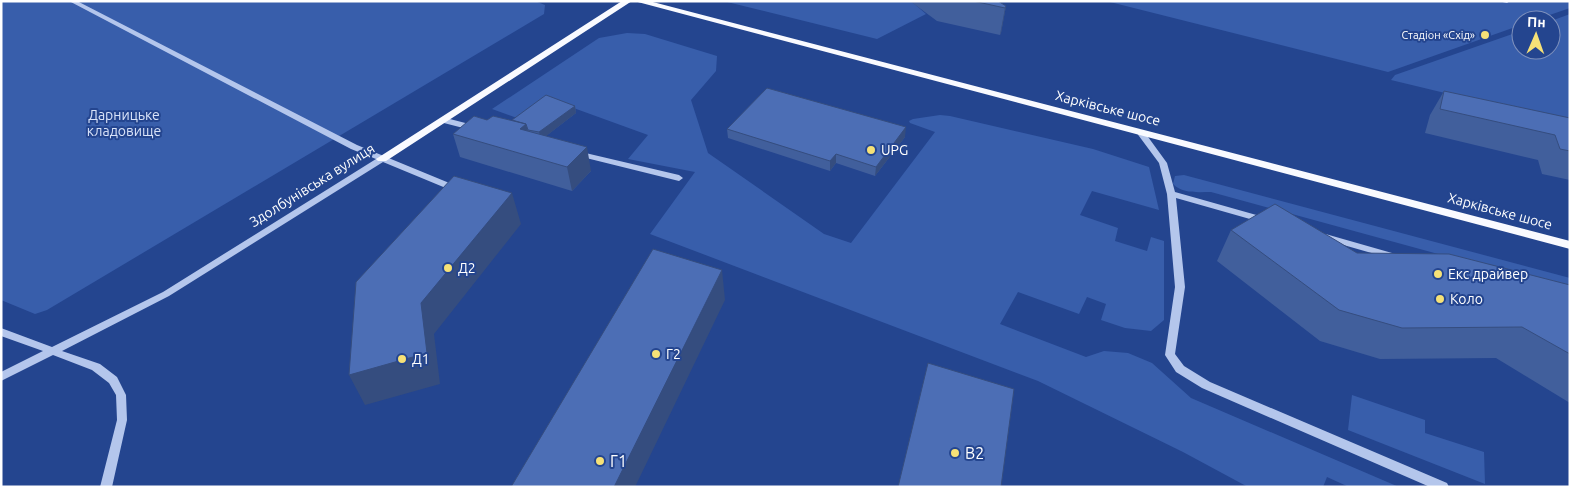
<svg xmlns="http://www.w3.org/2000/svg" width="1571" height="488" font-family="Ubuntu,sans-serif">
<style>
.green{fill:#385eab}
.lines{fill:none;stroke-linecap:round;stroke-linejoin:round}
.minor{fill:#b4c6ec;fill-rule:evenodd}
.major{fill:#f9faff;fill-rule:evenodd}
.wall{fill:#415f9c}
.shaded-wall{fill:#354d7f}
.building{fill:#4c6eb5;stroke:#354d7f}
.poi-dot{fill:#f6e177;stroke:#24458f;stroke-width:2}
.labels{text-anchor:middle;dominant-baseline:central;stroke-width:4;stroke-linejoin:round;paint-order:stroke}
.far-poi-label{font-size:11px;fill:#fff;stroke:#24458f;text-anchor:end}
.street-label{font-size:14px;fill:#fff;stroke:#24458f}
.park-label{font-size:14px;fill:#d9e3f9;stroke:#24458f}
.poi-label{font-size:14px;fill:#fff;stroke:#24458f;text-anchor:start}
.near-poi-label{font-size:16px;fill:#fff;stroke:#24458f;text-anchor:start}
</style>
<rect width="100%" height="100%" fill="#24458f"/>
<path class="green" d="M1,1H535L545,5L544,14L47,310L35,314L1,300Z
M723,1H911L926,14L877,39Z
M1106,1H1570V8L1535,20H1521V25L1388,72Z
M1570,14V123L1391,80L1395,75L1521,31V50H1551V21Z
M627,33L645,34L717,56L716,71L691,100L708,153L824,234L851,243L935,132L910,123L909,121L913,119L940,115L950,116L1093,149L1149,167L1159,210L1092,191L1080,215L1118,228L1115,241L1147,251L1151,237L1164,241V320L1151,331L1125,328L1101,320L1106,304L1087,297L1079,314L1018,292L1000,324L1086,357L1104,351L1128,353L1152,363L1191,398L1399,487H1349L1327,477L1323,487H1248L1183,452L1038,381L650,234L695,172L628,159L648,135L546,98L517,118L492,109L599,38Z
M1184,175L1570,278V290L1211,192C1198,192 1183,194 1173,184L1175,176Z
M1352,395L1425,420V433L1484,452L1485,484L1348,430Z"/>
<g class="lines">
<path class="minor" d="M69,1H77L357,145L459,187L460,189L459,191H453L383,162L169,296L62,351L100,364L117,377L126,395L127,420L112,487H100L117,420L116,395L109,383L92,370L53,355L1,381V372L43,351L1,336V328L52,347L163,292L376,159L351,149Z
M1498,1H1510L1507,3Z
M440,118H446L477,126L478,128L474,130H471L440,122Z
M1137,130H1143L1167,163L1175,192L1267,218L1268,220L1264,223L1176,198L1185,287L1175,354L1184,366L1210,382L1447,483L1449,487H1430L1202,388L1176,372L1165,355L1175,287L1167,194L1159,163L1136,132Z
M574,151H577L679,175L683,178L679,181L574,155L573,153Z
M1322,233L1399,255L1400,257L1396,260L1319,238L1318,236L1319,234Z"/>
<path class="major" d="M622,1H632L386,161H378L376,159Z
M634,1H649L1570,241V249Z"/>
</g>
<path class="wall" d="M910,1H998L1006,6L1001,33L1000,35L937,21Z
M1444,91L1570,118V180L1542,174L1538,160L1425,133L1430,115Z
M575,106L576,113L546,136L591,171L572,191L460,157L453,134L487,120H512Z
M727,129L905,137L875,176L836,163L830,171L728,138Z
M1231,230L1357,253L1570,285V403L1496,358L1380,359L1320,341L1217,261Z"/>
<path class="shaded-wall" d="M1006,6L1001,33L1000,35L1005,8Z
M575,106L576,113L541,140L539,132Z
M526,124L532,147L520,129Z
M906,127L905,137L875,176L876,167Z
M587,147L591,171L572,191L567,167Z
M836,154V163L830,171V161Z
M512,193L521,224L434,334L440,384L365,405L349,375L421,303Z
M722,270L725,300L635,487H614Z"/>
<path class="building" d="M973,1H998L1006,6L1005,8Z
M767,88L906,127L876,167L836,154L830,161L727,129Z
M1444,91L1570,118V151L1560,149L1555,135L1440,109Z
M546,95L575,106L539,132L528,130L526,124L512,120Z
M474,116L487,120L493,116L526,124L520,129L587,147L567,167L453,134Z
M454,176L512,193L421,303L427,353L349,375L356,282Z
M1275,204L1357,253L1449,254L1570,285V354L1522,327L1402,328L1339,310L1231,230Z
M653,249L722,270L614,487H511Z
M928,363L1014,389L1001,487H898Z"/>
<g class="poi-dot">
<circle cx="1485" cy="35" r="5"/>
<circle cx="871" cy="150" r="5"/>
<circle cx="448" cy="268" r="5"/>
<circle cx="1438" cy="274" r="5"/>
<circle cx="1440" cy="299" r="5"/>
<circle cx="656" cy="354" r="5"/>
<circle cx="402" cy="359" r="5"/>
<circle cx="955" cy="453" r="5"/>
<circle cx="600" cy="461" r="5"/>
</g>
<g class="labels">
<g class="far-poi-label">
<text x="1475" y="35">Стадіон «Схід»</text>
</g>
<g class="street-label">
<text transform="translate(1108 108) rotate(14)">Харківське шосе</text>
<text transform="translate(312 185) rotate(-32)">Здолбунівська вулиця</text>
<text transform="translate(1500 211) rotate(15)">Харківське шосе</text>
</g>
<g class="park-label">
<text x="124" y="115">Дарницьке<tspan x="124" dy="16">кладовище</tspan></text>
</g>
<g class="poi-label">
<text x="881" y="150">UPG</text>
<text x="458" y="268">Д2</text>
<text x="1448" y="274">Екс драйвер</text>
<text x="1450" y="299">Коло</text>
<text x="666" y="354">Г2</text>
<text x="412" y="359">Д1</text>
</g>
<g class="near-poi-label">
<text x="965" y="453">В2</text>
<text x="610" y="461">Г1</text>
</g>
</g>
<rect width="1571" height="488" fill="none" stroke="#ffffff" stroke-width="5"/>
<g transform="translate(1536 35) rotate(2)"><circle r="24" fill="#24458f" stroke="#7c8fbc"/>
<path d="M0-4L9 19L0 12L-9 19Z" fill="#f6e177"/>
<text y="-8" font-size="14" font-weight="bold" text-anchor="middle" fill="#ffffff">Пн</text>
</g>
</svg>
